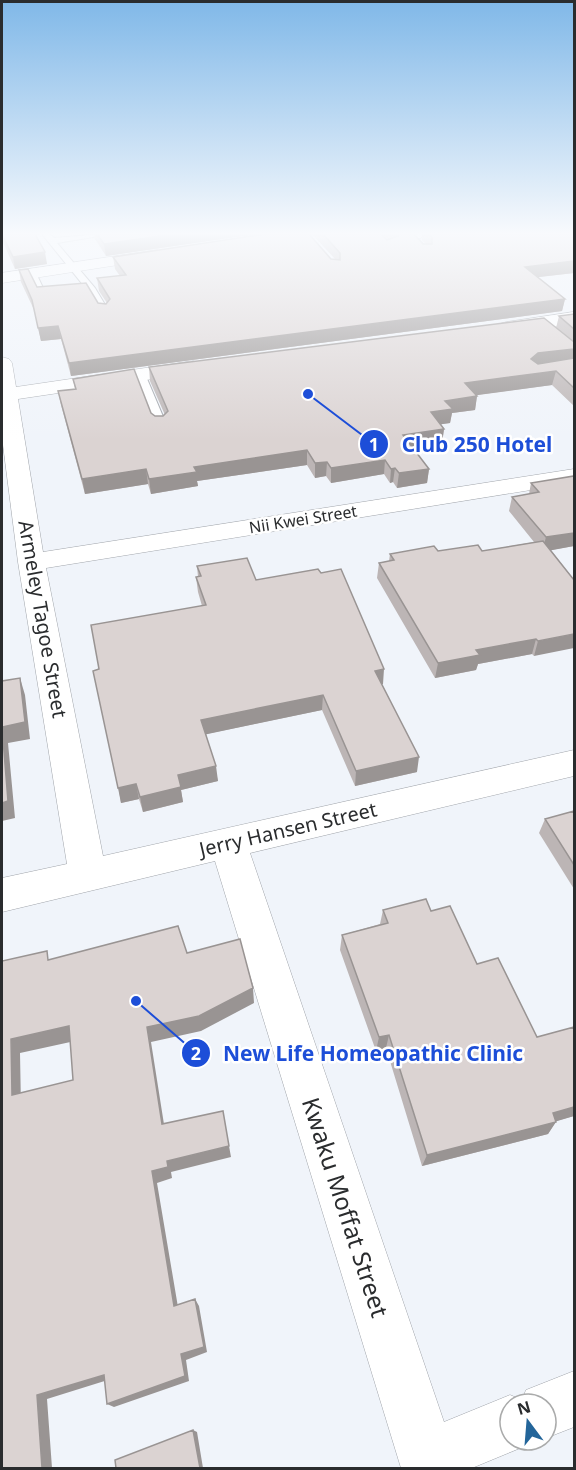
<svg xmlns="http://www.w3.org/2000/svg" width="576" height="1470" font-family="'Noto Sans',sans-serif">
<style>
.lines{fill:none;stroke-linecap:round;stroke-linejoin:round}
.lane-casing{stroke:#a1a5ab;stroke-width:2}
.street-casing{stroke:#a1a5ab;stroke-width:1}
.lane{fill:#fff;fill-rule:evenodd}
.street{fill:#fff;fill-rule:evenodd}
.wall{fill:#bcb5b5}
.shaded-wall{fill:#999493}
.building{fill:#dbd3d2;stroke:#999493;stroke-width:1.5;fill-rule:evenodd}
.labels{text-anchor:middle;dominant-baseline:central;stroke-width:5;stroke-linejoin:round;paint-order:stroke}
.far-street-label{font-size:16px;fill:#2a2c2e;stroke:#fff}
.street-label{font-size:20px;fill:#2a2c2e;stroke:#fff}
.near-street-label{font-size:24px;fill:#2a2c2e;stroke:#fff}
.leader{fill:none;stroke:#1d4ed8;stroke-width:2}
.callout-dot{fill:#1d4ed8;stroke:#fff;stroke-width:2}
.mark-label{font-size:18px;text-anchor:middle;font-weight:bold;fill:#fff}
.callout-label{font-size:21px;text-anchor:middle;font-weight:bold;fill:#1d4ed8;stroke:#fff;stroke-width:5;stroke-linejoin:round;paint-order:stroke}
</style>
<rect width="100%" height="100%" fill="#f0f4fa"/>
<g class="lines">
<defs>
<path id="lane" d="M42,234H50L54,238L103,234L99,236L57,243L95,288L110,313L108,315H102L88,291Z
M417,234H427L418,239L428,249V253H422L409,238Z
M29,271H35L45,292L57,293V297H39Z
M140,371L145,374L167,426L165,428H157L155,426L135,374Z"/>
<path id="street" d="M157,250L163,252L165,255L163,258L2,283V273Z
M574,312V324L506,334L499,332L497,328L499,324L506,322Z
M2,357L9,359L12,363L16,387L193,361L200,363L203,367L200,371L193,373L18,399L43,552L574,469V483L46,568L103,856L574,750V776L250,853L444,1422L510,1395L522,1400L526,1390L574,1371V1427L546,1438V1404H510V1440H532L530,1444L472,1468H401L215,861L2,912V878L67,864L18,562L2,437Z"/>
</defs>
<use href="#lane" class="lane-casing"/>
<use href="#street" class="street-casing"/>
<use href="#lane" class="lane"/>
<use href="#street" class="street"/>
</g>
<path class="wall" d="M2,234H41L36,235L47,264L15,269L2,240Z
M94,234H256L106,256L95,239Z
M312,234H381L387,240H388L382,234H414L423,244H426L422,240V234H574V273L538,277L565,299L562,311L71,376L61,339L41,341L35,312L21,282L19,270L37,287L98,303L106,304L107,303L99,291L97,278L120,276L115,269L113,257L335,259Z
M574,314V406L552,385L476,395L477,396L475,410L452,413L450,423L441,424L444,429L442,443L413,448L429,469L427,483L397,488L393,482L390,483L384,474L331,483L326,476L315,478L307,465L197,481L198,486L151,494L148,484L85,494L61,405L58,391L75,389L73,379L151,413L155,416H163L165,415L150,381L149,367L556,328L559,316Z
M574,476V546L551,550L574,580L534,656L532,654L478,664L476,670L435,678L377,578L379,563L389,561L390,554L438,551H482L534,542L509,511L512,497L529,494L531,483Z
M197,566L256,580L383,684H382L417,772L355,786L322,710L206,734L218,781L181,790L183,802L143,812L139,799L121,803L99,669L202,606L198,592L196,577H198Z
M574,811V889L539,833L545,819Z
M383,910L431,911L477,964L537,1037L574,1027V1116L556,1121L548,1134L422,1166L386,1048L376,1051L340,950L342,935L380,924Z"/>
<path class="shaded-wall" d="M175,234H256L106,256L104,244Z
M45,252L47,264L15,269L13,257Z
M574,261V273L522,279L525,267Z
M565,299L562,311L71,376L69,363Z
M58,326L61,339L41,341L38,328Z
M574,349V361L528,373L531,359L538,353Z
M556,371L552,385L463,397L465,383Z
M477,396L475,410L452,413L450,423L429,426L431,412L445,401Z
M444,429L442,443L402,449L403,435Z
M307,450V465L197,481L198,486L151,494L149,479L194,467Z
M385,460L384,474L331,483V468Z
M327,462L326,476L315,478V463Z
M395,468L393,482L390,483L391,469Z
M146,469L148,484L85,494L82,479Z
M429,469L427,483L397,488L399,473Z
M574,533V546L542,552L546,537Z
M574,634V648L534,656L538,641Z
M536,639L532,654L478,664L476,670L435,678L438,663L476,650Z
M384,669L383,684L373,686L375,671Z
M20,678L25,695L30,739L8,743L15,818L2,821V727Z
M323,695L322,710L203,735L201,720Z
M419,757L417,772L355,786L356,771Z
M216,766L218,781L181,790L183,802L143,812L140,797L178,775Z
M136,784L139,799L121,803L118,788Z
M253,988L254,1003L201,1031L151,1042L166,1137L162,1124L147,1027Z
M69,1026L75,1041L20,1053L21,1108L12,1095L11,1039Z
M389,1035L386,1048L376,1051L379,1037Z
M574,1107V1116L544,1125L553,1113Z
M556,1122L548,1134L422,1166L427,1155Z
M229,1146L231,1157L171,1172L172,1178L157,1183L179,1313L174,1306L152,1171L167,1161Z
M195,1299L199,1306L207,1352L186,1360L189,1381L114,1407L107,1404L181,1354Z
M104,1375L111,1379L47,1399L52,1468H42L37,1395Z
M193,1430L197,1432L203,1468H200Z"/>
<path class="building" d="M2,234H35L45,252L13,257Z
M97,234H175L104,244Z
M265,234H309L331,259L340,260V253L323,234H381L387,240L398,236L396,234H414L423,244H432V237L429,234H574V261L525,267L565,299L69,363L58,326L38,328L32,300L19,270L28,269L37,287L86,283L98,303L106,304L110,299L97,278L126,275L113,257Z
M574,314V329L559,316Z
M544,318L574,342V349L538,353L531,359L538,364L574,358V388L556,371L465,383L477,396L445,401L453,409L431,412L444,429L403,435L429,469L399,473L395,468L391,469L385,460L331,468L327,462L315,463L307,450L194,467L197,472L149,479L146,469L82,479L58,391L76,389L73,379L134,369L151,413L155,416H163L168,411L149,367Z
M574,476V533L546,537L512,497L539,492L531,483Z
M543,541L574,580V634L538,641L536,639L476,650L480,655L438,663L379,563L394,560L390,554L434,546L438,551L478,545L482,551Z
M247,558L256,580L318,569L321,573L341,569L384,669L375,671L419,757L356,771L323,695L201,720L216,766L178,775L181,787L140,797L136,784L118,788L93,671L99,669L91,625L206,605L196,577L201,576L197,566Z
M20,678L25,722L2,727L8,801L2,803V681Z
M574,811V865L545,819Z
M426,899L431,911L450,906L477,964L498,958L537,1037L574,1027V1107L553,1113L556,1122L427,1155L389,1035L379,1037L342,935L388,923L383,910Z
M178,926L187,953L240,939L253,988L199,1016L147,1027L162,1124L223,1111L229,1146L167,1161L168,1167L152,1171L174,1306L195,1299L204,1347L181,1354L185,1376L107,1404L104,1375L37,1395L42,1468H2V961L47,951L48,960ZM69,1026L73,1080L12,1095L11,1039Z
M193,1430L200,1468H116L115,1460Z"/>
<linearGradient id="sky" x2="0" y2="1"><stop stop-color="#80b8e8"/><stop offset="0.53" stop-color="#f8fafd"/><stop offset="1" stop-color="#f8fafd" stop-opacity="0"/></linearGradient>
<rect width="576" height="440" fill="url(#sky)"/>
<g class="labels">
<g class="far-street-label">
<text transform="translate(303 519) rotate(-9)">Nii Kwei Street</text>
</g>
<g class="street-label">
<text transform="translate(43 619) rotate(80)">Armeley Tagoe Street</text>
<text transform="translate(288 829) rotate(-13)">Jerry Hansen Street</text>
</g>
<g class="near-street-label">
<text transform="translate(346 1207) rotate(72)">Kwaku Moffat Street</text>
</g>
</g>
<path class="leader" d="M308 394L374 444M136 1001L196 1053"/>
<g class="callout-dot">
<circle cx="308" cy="394" r="6"/>
<circle cx="136" cy="1001" r="6"/>
<circle cx="374" cy="444" r="15"/>
<circle cx="196" cy="1053" r="15"/>
</g>
<g class="mark-label">
<text x="374" y="451">1</text>
<text x="196" y="1060">2</text>
</g>
<g class="callout-label">
<text x="477" y="452">Club 250 Hotel</text>
<text x="373" y="1061">New Life Homeopathic Clinic</text>
</g>
<rect width="576" height="1470" fill="none" stroke="#2a2c2e" stroke-width="6"/>
<g transform="translate(528 1422) rotate(344)"><circle r="28" fill="#ffffff" stroke="#aaabab" stroke-width="1.5"/>
<path d="M0-4.5L10 22L0 15L-10 22Z" fill="#23659a"/>
<text y="-9" font-size="16" font-weight="bold" text-anchor="middle" fill="#2a2c2e">N</text>
</g>
</svg>
